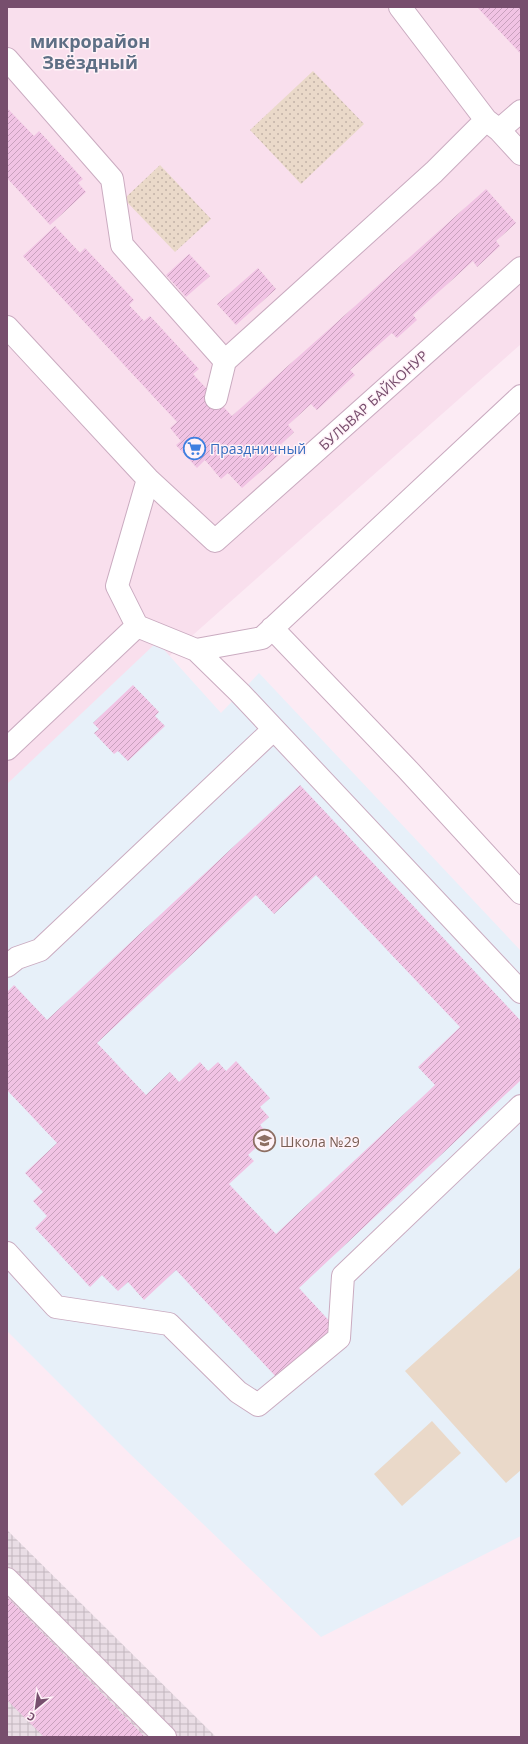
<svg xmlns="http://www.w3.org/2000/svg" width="528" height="1744" font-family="'Open Sans',sans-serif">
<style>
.residential{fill:#f9dfed}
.industrial{fill:url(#industrial-grid)}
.education{fill:#e7f0f9}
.green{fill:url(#green-dots)}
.pitch{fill:#ead9c9}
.building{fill:url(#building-hatch);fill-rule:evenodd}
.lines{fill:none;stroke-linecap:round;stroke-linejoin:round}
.minor-casing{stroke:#caabc0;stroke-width:24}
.minor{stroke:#fff;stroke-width:22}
.labels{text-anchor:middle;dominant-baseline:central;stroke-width:3;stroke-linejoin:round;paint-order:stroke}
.street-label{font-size:14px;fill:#774e6d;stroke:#fff2f8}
.shop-label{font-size:14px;fill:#366cbe;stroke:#fff2f8;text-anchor:start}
.education-label{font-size:14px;fill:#785e54;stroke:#fff2f8;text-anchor:start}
.district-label{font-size:18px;font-weight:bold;fill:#5e6f85;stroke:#fff2f8}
</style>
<defs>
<pattern id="industrial-grid" width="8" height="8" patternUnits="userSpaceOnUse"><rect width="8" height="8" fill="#e9dde5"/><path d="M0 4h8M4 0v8" fill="none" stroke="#c2b5be"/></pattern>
<pattern id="green-dots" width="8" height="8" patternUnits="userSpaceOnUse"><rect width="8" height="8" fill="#ead9c9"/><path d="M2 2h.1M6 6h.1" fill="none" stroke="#c2b2a7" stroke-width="1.8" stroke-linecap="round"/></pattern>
<pattern id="building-hatch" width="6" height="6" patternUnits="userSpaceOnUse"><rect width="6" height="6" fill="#f1c3e4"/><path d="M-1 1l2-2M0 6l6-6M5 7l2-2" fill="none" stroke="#c8a1bd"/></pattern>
</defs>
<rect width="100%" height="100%" fill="#fcebf4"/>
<path class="residential" d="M7,7H521V344L7,800Z"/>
<path class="industrial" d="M7,1530L216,1737H7Z"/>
<path class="education" d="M157,642L221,713L259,673L521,951V1536L321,1637L129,1453L7,1331V784Z"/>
<path class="green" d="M313,71L364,124L301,184L250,130Z
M160,165L211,219L175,252L124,199Z"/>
<path class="pitch" d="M521,1267V1470L506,1483L405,1371Z
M432,1421L461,1453L402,1506L374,1474Z"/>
<path class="building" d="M477,7H521V54L506,38Z
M7,108L34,136L39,131L83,179L78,183L86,192L50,225L7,178Z
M486,189L516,223L496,241L500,246L477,267L473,261L413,315L417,320L397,338L392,333L350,370L355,375L317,410L311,404L288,425L294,432L277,448L281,453L242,488L228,473L221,479L205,460L197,468L176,445L181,441L170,428L177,422L23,256L55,226L80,253L85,248L134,300L129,305L144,321L150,316L199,369L193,374L232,416Z
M189,254L210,276L186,297L166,275Z
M258,268L276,289L236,325L217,304Z
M133,685L159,712L155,716L165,726L128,761L118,751L114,754L94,733L99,729L93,723Z
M300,785L521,1021V1080L299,1288L334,1326L278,1379L176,1270L144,1300L128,1282L118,1291L102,1275L90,1287L35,1228L47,1216L33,1201L43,1192L25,1173L57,1143L7,1090V992L14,985L47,1020ZM316,875L460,1027L418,1067L435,1085L276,1234L229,1184L254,1161L248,1155L269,1135L260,1125L269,1117L260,1107L270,1098L236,1061L226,1071L218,1062L208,1071L200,1062L179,1082L170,1072L146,1095L97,1043L256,895L274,914Z
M7,1597L144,1736L142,1737H44L7,1700Z"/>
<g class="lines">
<defs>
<path id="minor" d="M7,59L112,179L122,245L225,361L434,172L486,120L400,7
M486,120L499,130L521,154
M499,130L521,111
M7,327L148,479L215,541L521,268
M216,398L225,361
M137,626L117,586L148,479
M272,628L407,769L521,893
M196,650L240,693L521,992
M7,749L137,626L196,650L262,638L521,396
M7,966L17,958L40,950L274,729
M7,1253L56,1307L169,1324L238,1392L258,1405L339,1338L343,1276L521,1106
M7,1579L165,1737"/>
</defs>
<use href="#minor" class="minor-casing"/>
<use href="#minor" class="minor"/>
</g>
<defs>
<symbol id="supermarket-ring" viewBox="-11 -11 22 22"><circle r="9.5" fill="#fff2f8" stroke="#3f7fe0" stroke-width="1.5"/><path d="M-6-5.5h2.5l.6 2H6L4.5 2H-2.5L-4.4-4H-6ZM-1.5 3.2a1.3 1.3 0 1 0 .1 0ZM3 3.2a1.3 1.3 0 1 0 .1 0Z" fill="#3f7fe0"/></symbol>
<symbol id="school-ring" viewBox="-11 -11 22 22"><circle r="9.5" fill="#fff2f8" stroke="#8d6e63" stroke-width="1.5"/><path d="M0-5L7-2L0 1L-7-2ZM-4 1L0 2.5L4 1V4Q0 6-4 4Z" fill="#8d6e63"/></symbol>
</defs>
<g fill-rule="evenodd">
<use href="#supermarket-ring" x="182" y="436" width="25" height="25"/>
<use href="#school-ring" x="252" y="1128" width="25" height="25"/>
</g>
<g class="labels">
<g class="street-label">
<text transform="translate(373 400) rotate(-42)">БУЛЬВАР БАЙКОНУР</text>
</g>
<g class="shop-label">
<text x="210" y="448">Праздничный</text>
</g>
<g class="education-label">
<text x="280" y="1141">Школа №29</text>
</g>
<g class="district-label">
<text x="90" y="41">микрорайон<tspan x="90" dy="21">Звёздный</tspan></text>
</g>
</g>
<rect width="528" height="1744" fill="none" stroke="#774e6d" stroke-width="16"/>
<g transform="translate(36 1708) rotate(209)" stroke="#fff2f8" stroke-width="3" paint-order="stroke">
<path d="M0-3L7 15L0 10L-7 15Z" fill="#774e6d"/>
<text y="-6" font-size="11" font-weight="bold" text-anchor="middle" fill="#774e6d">С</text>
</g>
</svg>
